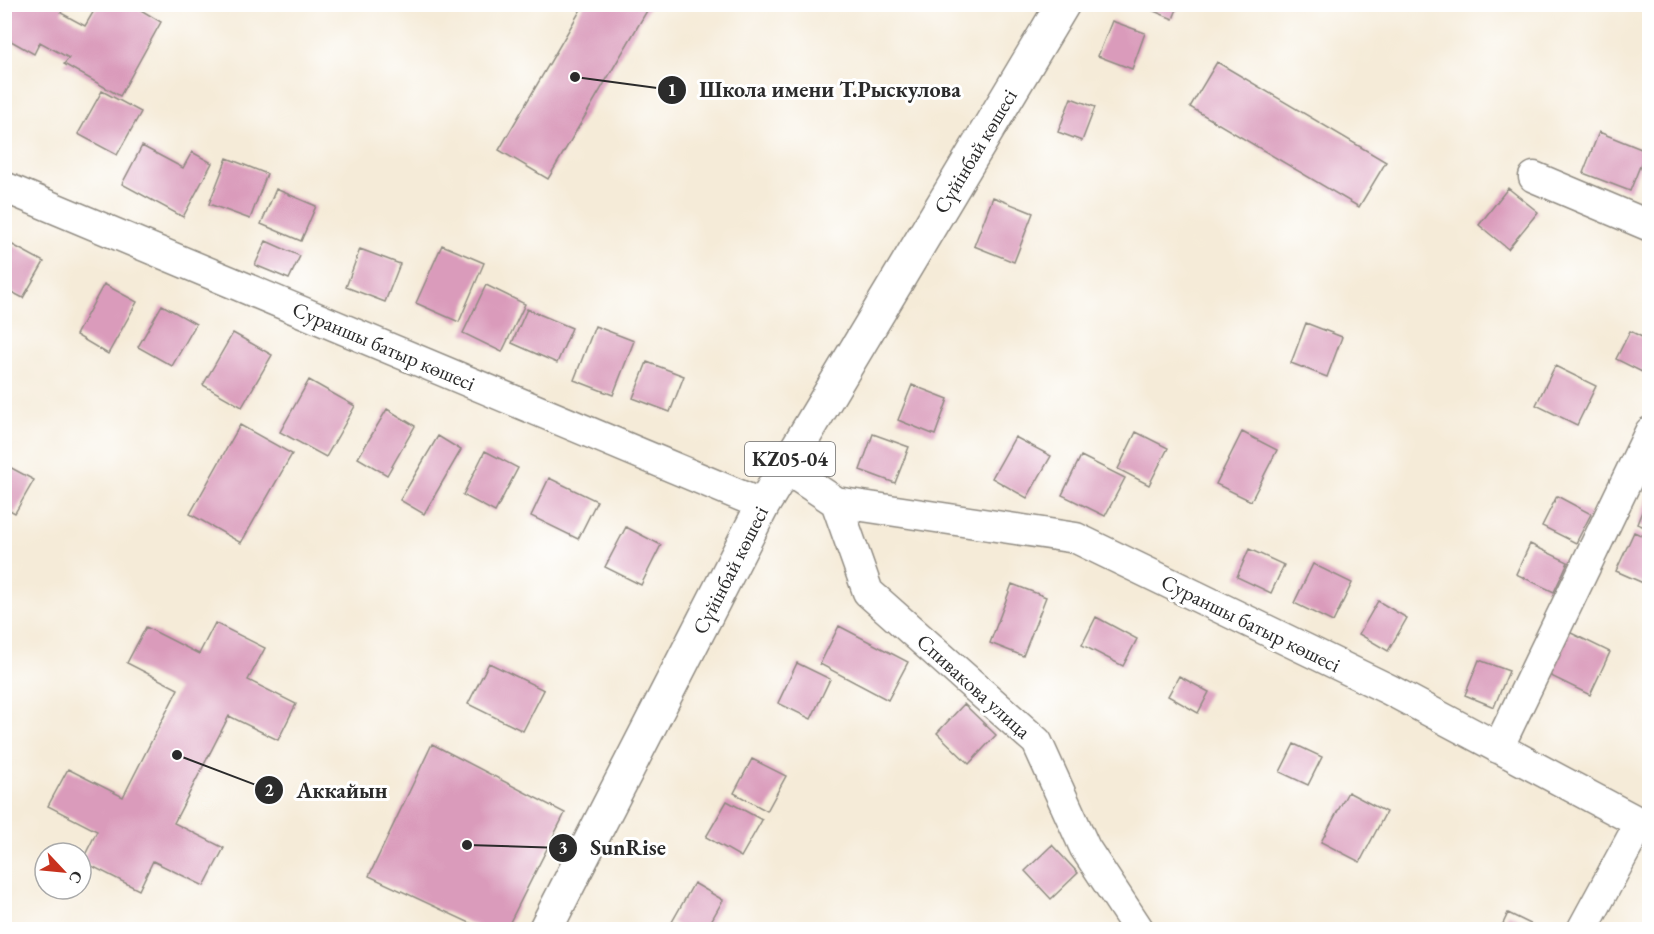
<svg xmlns="http://www.w3.org/2000/svg" width="1654" height="934" font-family="'EB Garamond',serif">
<style>
.building{fill:#da9bbb}
.lines{fill:none;stroke-linecap:round;stroke-linejoin:round}
.minor-casing{stroke:#908b82;stroke-width:33}
.primary-casing{stroke:#908b82;stroke-width:36}
.minor{stroke:#fff;stroke-width:30}
.primary{stroke:#fff;stroke-width:33}
.labels{text-anchor:middle;dominant-baseline:central;stroke-width:6;stroke-linejoin:round;paint-order:stroke}
.shield{fill:#fff;stroke:#6b6b6b;stroke-width:1.5}
.shield-label{font-size:20px;font-weight:bold;fill:#2b2b2b}
.street-label{font-size:21px;fill:#2b2b2b;stroke:#fff}
.leader{fill:none;stroke:#2b2b2b;stroke-width:2}
.callout-dot{fill:#2b2b2b;stroke:#fff;stroke-width:2}
.mark-label{font-size:18px;text-anchor:middle;font-weight:bold;fill:#fff}
.callout-label{font-size:22px;text-anchor:middle;font-weight:bold;fill:#2b2b2b;stroke:#fff;stroke-width:6;stroke-linejoin:round;paint-order:stroke}
</style>
<rect width="100%" height="100%" fill="#fff"/>
<filter id="ink" filterUnits="userSpaceOnUse"><feTurbulence type="fractalNoise" baseFrequency=".0167" numOctaves="2"/><feDisplacementMap in="SourceGraphic" scale="12" xChannelSelector="R" yChannelSelector="G"/><feConvolveMatrix kernelMatrix="1 2 1 2 8 2 1 2 1" color-interpolation-filters="sRGB"/></filter>
<filter id="wash" filterUnits="userSpaceOnUse"><feTurbulence type="fractalNoise" baseFrequency=".008" numOctaves="4" result="noise"/><feDisplacementMap in="SourceGraphic" scale="24" xChannelSelector="R" yChannelSelector="G"/><feGaussianBlur stdDeviation="1.35" result="paint"/><feColorMatrix in="noise" values="0 0 0 0 0 0 0 0 0 0 0 0 0 0 0 0 0 1.4 0 .05"/><feComposite in="paint" operator="in"/></filter>
<g filter="url(#wash)">
<rect width="100%" height="100%" fill="#f5ebd8"/>
<g id="blocks">
<path class="building" d="M4,4H66L61,13L85,26L98,4H131L161,22L120,96L64,64L69,58L40,42L34,54L4,37Z
M584,4H651L548,179L499,150Z
M1137,4H1179L1173,19Z
M1112,21L1145,33L1132,69L1098,56Z
M1217,62L1386,162L1359,207L1190,107Z
M102,91L141,112L117,155L78,134Z
M1071,98L1095,107L1082,141L1058,132Z
M1599,132L1646,151L1630,191L1583,173Z
M142,146L183,168L192,152L212,163L183,217L122,184Z
M227,158L267,174L250,219L209,204Z
M1508,188L1538,212L1508,249L1479,225Z
M276,189L316,206L301,241L261,224Z
M993,197L1033,213L1014,262L974,246Z
M266,241L300,256L289,279L255,265Z
M9,243L44,262L23,298L4,288V251Z
M442,245L484,263L459,322L416,303Z
M360,249L400,264L385,302L346,287Z
M104,284L137,302L108,354L76,335Z
M486,285L525,304L502,352L463,333Z
M162,305L196,324L172,366L138,347Z
M527,309L572,328L557,363L512,343Z
M1306,323L1342,337L1327,377L1291,363Z
M595,326L634,341L613,395L574,380Z
M1630,331L1650,341V376L1616,359Z
M233,333L272,355L242,407L203,385Z
M647,362L684,376L670,412L633,398Z
M1555,366L1596,386L1577,425L1536,405Z
M309,380L355,406L326,457L280,432Z
M912,385L948,399L935,435L898,420Z
M387,409L415,426L387,475L358,458Z
M240,425L292,454L241,543L190,514Z
M1136,432L1168,448L1149,485L1118,469Z
M1242,432L1277,450L1251,501L1216,484Z
M873,434L909,447L895,483L860,470Z
M438,436L461,450L424,514L400,500Z
M1015,437L1051,456L1027,498L992,478Z
M485,451L518,468L495,512L463,495Z
M1081,456L1125,478L1105,516L1062,495Z
M4,464L34,480L15,513L4,507Z
M549,478L597,501L578,539L531,516Z
M1649,494H1650V529L1637,524Z
M1557,496L1591,514L1576,543L1542,526Z
M626,527L661,545L641,585L605,567Z
M1634,532L1650,539V586L1616,571Z
M1530,544L1568,562L1554,592L1516,574Z
M1249,549L1284,565L1271,593L1237,577Z
M1313,564L1352,583L1333,622L1294,603Z
M1012,584L1046,597L1023,656L990,643Z
M1378,601L1407,618L1388,651L1359,634Z
M1096,617L1137,639L1123,666L1082,645Z
M215,623L265,648L248,680L296,704L278,740L229,716L174,823L224,848L204,886L153,861L139,890L82,861L97,831L48,806L68,769L123,797L178,689L127,663L146,627L199,654Z
M839,626L908,662L888,700L820,664Z
M1567,631L1610,652L1590,695L1547,674Z
M1479,660L1509,671L1494,707L1465,695Z
M489,663L544,690L523,731L468,704Z
M797,663L830,679L811,719L778,703Z
M1179,676L1209,692L1198,713L1168,696Z
M964,704L996,735L969,764L937,733Z
M432,744L565,813L506,930H485L369,876Z
M1294,744L1322,757L1308,785L1280,772Z
M752,759L786,776L767,811L734,793Z
M1348,792L1386,812L1360,862L1321,842Z
M727,801L762,820L741,857L706,837Z
M1052,845L1078,873L1051,899L1025,871Z
M694,883L723,900L706,930H684L672,922Z
M1508,913L1543,930H1500Z"/>
</g>
</g>
<g filter="url(#ink)">
<use href="#blocks" fill-opacity="0" stroke="#908b82" stroke-width="1.5"/>
<g class="lines">
<defs>
<path id="minor" d="M1534,177L1650,226
M4,187L763,505
M785,468L836,502L868,592L1037,742L1085,848L1139,930
M836,502L1076,538L1390,690L1640,823
M1498,748L1650,432
M1582,930L1640,823L1650,827"/>
<path id="primary" d="M545,930L763,505L1063,4"/>
</defs>
<use href="#minor" class="minor-casing"/>
<use href="#primary" class="primary-casing"/>
<use href="#minor" class="minor"/>
<use href="#primary" class="primary"/>
</g>
</g>
<g class="labels">
<rect class="shield" x="745" y="442" width="90" height="34" rx="4.5"/>
<g class="shield-label">
<text x="790" y="459">KZ05-04</text>
</g>
<g class="street-label">
<text transform="translate(975 151) rotate(-59)">Сүйінбай көшесі</text>
<text transform="translate(384 346) rotate(23)">Сураншы батыр көшесі</text>
<text transform="translate(730 570) rotate(-63)">Сүйінбай көшесі</text>
<text transform="translate(1251 623) rotate(26)">Сураншы батыр көшесі</text>
<text transform="translate(974 686) rotate(42)">Спивакова улица</text>
</g>
</g>
<path class="leader" d="M575 77L672 90M177 755L269 790M467 845L563 848"/>
<g class="callout-dot">
<circle cx="575" cy="77" r="6"/>
<circle cx="177" cy="755" r="6"/>
<circle cx="467" cy="845" r="6"/>
<circle cx="672" cy="90" r="15"/>
<circle cx="269" cy="790" r="15"/>
<circle cx="563" cy="848" r="15"/>
</g>
<g class="mark-label">
<text x="672" y="96">1</text>
<text x="269" y="796">2</text>
<text x="563" y="854">3</text>
</g>
<g class="callout-label">
<text x="830" y="97">Школа имени Т.Рыскулова</text>
<text x="342" y="798">Аккайын</text>
<text x="628" y="855">SunRise</text>
</g>
<rect width="1654" height="934" fill="none" stroke="#fff" stroke-width="24"/>
<g transform="translate(63 871) rotate(116)"><circle r="28" fill="#ffffff" stroke="#aaaaaa" stroke-width="1.5"/>
<path d="M0-4.5L10 22L0 15L-10 22Z" fill="#c8321e"/>
<text y="-9" font-size="16" font-weight="bold" text-anchor="middle" fill="#2b2b2b">С</text>
</g>
</svg>
